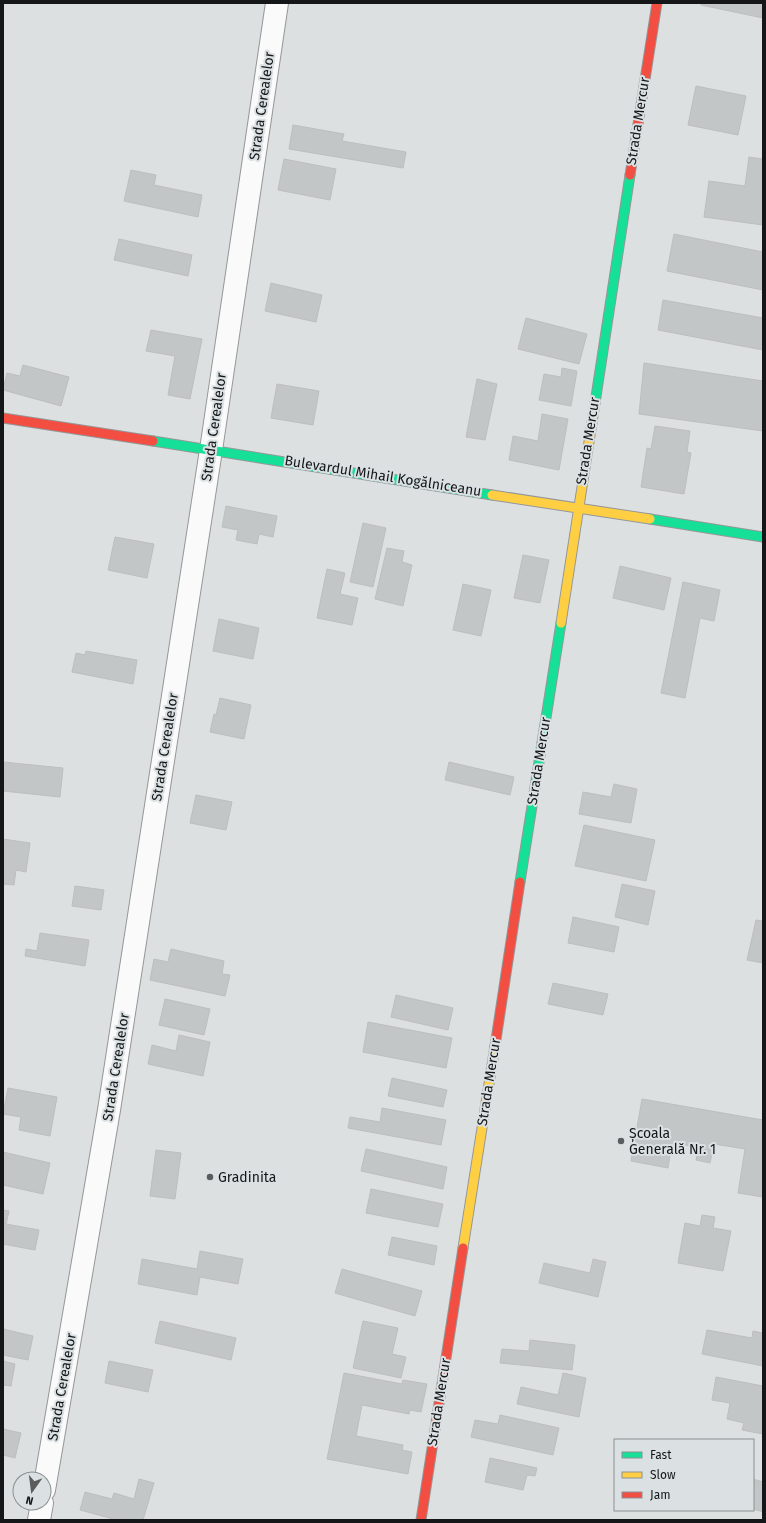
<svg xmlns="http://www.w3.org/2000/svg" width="766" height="1523" font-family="'Fira Sans',sans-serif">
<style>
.building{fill:#c3c6c6;stroke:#bcbebf}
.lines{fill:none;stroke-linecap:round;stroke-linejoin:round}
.street-casing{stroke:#949798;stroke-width:24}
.fast-casing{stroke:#949798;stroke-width:11}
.slow-casing{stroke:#949798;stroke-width:11}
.jam-casing{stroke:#949798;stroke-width:11}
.street{stroke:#fafafa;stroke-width:22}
.fast{stroke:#16e098;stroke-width:9}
.slow{stroke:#ffcf43;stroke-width:9}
.jam{stroke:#f24e42;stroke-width:9}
.poi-dot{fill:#5a5d5e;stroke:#dbe1e3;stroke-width:1.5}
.labels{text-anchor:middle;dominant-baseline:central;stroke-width:4;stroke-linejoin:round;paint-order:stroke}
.street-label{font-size:14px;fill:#141617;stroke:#dbe1e3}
.poi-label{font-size:14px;fill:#141617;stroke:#dbe1e3;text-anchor:start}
</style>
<rect width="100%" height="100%" fill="#dde0e1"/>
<path class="building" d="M701,3H763V18L701,5Z
M696,86L746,96L738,135L688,125Z
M293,125L344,134L342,141L406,152L403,168L289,149Z
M749,157L763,159V225L704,217L709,181L745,186Z
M284,159L336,169L330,200L278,190Z
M131,170L156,175L154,185L202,195L198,217L124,201Z
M674,234L763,252V290L667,271Z
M119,239L192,255L188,276L114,260Z
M271,283L322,295L316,322L265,311Z
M663,300L763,318V350L658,330Z
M526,318L587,334L579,364L518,349Z
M151,330L202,339L190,399L168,395L175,356L146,351Z
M644,363L763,381V431L639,414Z
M23,365L69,377L61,406L3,390L7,373L20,376Z
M562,368L577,371L571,406L539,400L544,374L561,377Z
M477,379L497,384L485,440L466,437Z
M277,384L319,391L313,425L271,418Z
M542,414L568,419L559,470L509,460L513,436L538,441Z
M655,426L690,431L687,452L691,453L684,494L641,487L647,448L651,449Z
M226,506L277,516L273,537L259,534L257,544L236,540L238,530L222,527Z
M363,523L386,528L373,587L350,582Z
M115,537L154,544L147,578L108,570Z
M387,548L404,551L402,562L412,565L403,606L375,599Z
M523,555L549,560L540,603L514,598Z
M620,566L671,578L664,610L613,598Z
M327,569L345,573L340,594L358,598L352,625L317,618Z
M683,582L720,590L714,621L700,618L685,698L661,693Z
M463,584L491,590L481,636L453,630Z
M219,619L259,628L253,659L213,651Z
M86,651L137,660L133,684L72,672L76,653L85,655Z
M220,698L251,705L244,739L210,732L214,714L216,715Z
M3,762L63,768L60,797L3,791Z
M449,762L514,777L510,795L445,780Z
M614,784L637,789L631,823L579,814L583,792L611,797Z
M196,795L232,802L226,830L190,823Z
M584,825L655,840L646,881L575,866Z
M3,839L30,843L26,872L16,870L14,885L3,884Z
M622,884L655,891L648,925L615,917Z
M75,886L104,890L101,910L72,906Z
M573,917L619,927L614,952L568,943Z
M756,920L763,921V963L747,960Z
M40,933L89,940L85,966L25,956L26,949L37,951Z
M171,949L224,961L222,974L230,975L225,996L150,980L154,959L168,962Z
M553,983L608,994L603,1015L548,1004Z
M396,995L453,1008L448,1030L391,1017Z
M165,999L210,1009L204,1035L159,1025Z
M368,1022L452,1038L446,1068L363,1052Z
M179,1035L210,1042L203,1076L148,1064L152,1045L176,1051Z
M392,1078L447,1090L443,1107L388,1096Z
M8,1088L57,1097L50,1136L19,1130L21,1117L3,1114Z
M642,1099L763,1120V1197L738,1193L745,1149L714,1144L710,1163L696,1160L699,1147L672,1143L668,1168L631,1161Z
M382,1108L446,1120L441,1145L348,1128L350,1117L380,1122Z
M366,1149L447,1167L443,1189L361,1171Z
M156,1150L181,1153L175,1199L150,1196Z
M3,1152L50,1163L43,1194L3,1185Z
M371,1189L443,1204L438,1227L366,1213Z
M3,1210L9,1211L6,1224L39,1230L35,1250L3,1244Z
M702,1215L715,1217L713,1228L731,1231L723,1271L678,1263L685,1223L700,1226Z
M392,1237L437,1246L434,1265L388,1255Z
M200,1251L243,1259L238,1284L200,1277L197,1295L138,1284L142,1259L197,1269Z
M593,1259L606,1262L598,1297L539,1283L544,1263L590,1273Z
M342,1269L422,1291L415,1316L335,1293Z
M160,1321L236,1338L231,1360L155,1343Z
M363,1321L398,1328L392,1354L406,1357L401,1378L353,1368Z
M3,1329L33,1336L28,1360L3,1355Z
M707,1330L752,1338L753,1331L763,1333V1366L702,1354Z
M530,1340L575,1345L572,1370L500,1363L502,1349L529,1351Z
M3,1361L15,1364L11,1386L3,1385Z
M109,1361L153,1370L148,1392L105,1383Z
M344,1373L402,1384L403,1380L427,1384L421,1412L410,1410L409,1414L362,1405L356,1436L403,1445L402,1450L412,1452L408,1474L327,1459Z
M563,1373L586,1378L579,1417L517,1404L521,1387L558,1395Z
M716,1377L763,1386V1434L742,1430L744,1423L727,1419L730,1403L712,1400Z
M500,1415L559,1428L553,1455L471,1437L475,1420L498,1424Z
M3,1429L21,1433L15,1458L3,1455Z
M490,1458L537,1468L535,1476L527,1475L523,1490L485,1482Z
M139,1479L154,1483L143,1520H117L80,1510L85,1492L112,1499L114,1493L134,1499Z
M753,1479L763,1482V1512L753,1509Z"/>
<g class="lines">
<defs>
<path id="street" d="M44,1490L109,1110L211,450L277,3
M39,1520L42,1503"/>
<path id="fast" d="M595,403L630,175
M153,441L492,495
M650,519L763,537
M520,882L561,623"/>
<path id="slow" d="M492,495L650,519
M561,623L595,403
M463,1248L495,1046"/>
<path id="jam" d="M630,175L657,3
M3,418L153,441
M495,1046L520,882
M421,1520L463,1248"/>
</defs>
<use href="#street" class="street-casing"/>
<use href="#fast" class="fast-casing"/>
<use href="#slow" class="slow-casing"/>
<use href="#jam" class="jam-casing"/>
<use href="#street" class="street"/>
<use href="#fast" class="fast"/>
<use href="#slow" class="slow"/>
<use href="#jam" class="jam"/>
</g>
<g class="poi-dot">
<circle cx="621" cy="1141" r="4"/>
<circle cx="210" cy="1177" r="4"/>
</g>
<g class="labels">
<g class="street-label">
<text transform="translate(262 106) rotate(-82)">Strada Cerealelor</text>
<text transform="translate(638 121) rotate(-81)">Strada Mercur</text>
<text transform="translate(214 427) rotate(-82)">Strada Cerealelor</text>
<text transform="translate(588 441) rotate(-81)">Strada Mercur</text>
<text transform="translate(383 476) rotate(9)">Bulevardul Mihail Kogălniceanu</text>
<text transform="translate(165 747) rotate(-81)">Strada Cerealelor</text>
<text transform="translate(539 761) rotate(-81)">Strada Mercur</text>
<text transform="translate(116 1067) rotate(-81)">Strada Cerealelor</text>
<text transform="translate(489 1082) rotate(-81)">Strada Mercur</text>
<text transform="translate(62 1387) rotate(-80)">Strada Cerealelor</text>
<text transform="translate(439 1402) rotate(-81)">Strada Mercur</text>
</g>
<g class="poi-label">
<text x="629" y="1133">Școala<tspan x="629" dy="16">Generală Nr. 1</tspan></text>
<text x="218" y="1177">Gradinita</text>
</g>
</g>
<rect width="766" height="1523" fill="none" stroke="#141617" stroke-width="8"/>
<rect x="614" y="1439" width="140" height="72" fill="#dbe1e3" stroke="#8b9091"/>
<rect x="622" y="1452" width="20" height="6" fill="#16e098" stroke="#8b9091"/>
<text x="650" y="1459" font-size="12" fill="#141617">Fast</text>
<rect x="622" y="1472" width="20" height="6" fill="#ffcf43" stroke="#8b9091"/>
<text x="650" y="1479" font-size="12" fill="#141617">Slow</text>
<rect x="622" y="1492" width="20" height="6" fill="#f24e42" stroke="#8b9091"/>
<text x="650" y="1499" font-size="12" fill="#141617">Jam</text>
<g transform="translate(32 1491) rotate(194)"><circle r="19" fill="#dbe1e3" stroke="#8b9091"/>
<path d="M0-3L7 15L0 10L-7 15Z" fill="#5a5d5e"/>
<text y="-6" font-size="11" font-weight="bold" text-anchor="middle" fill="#141617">N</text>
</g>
</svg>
